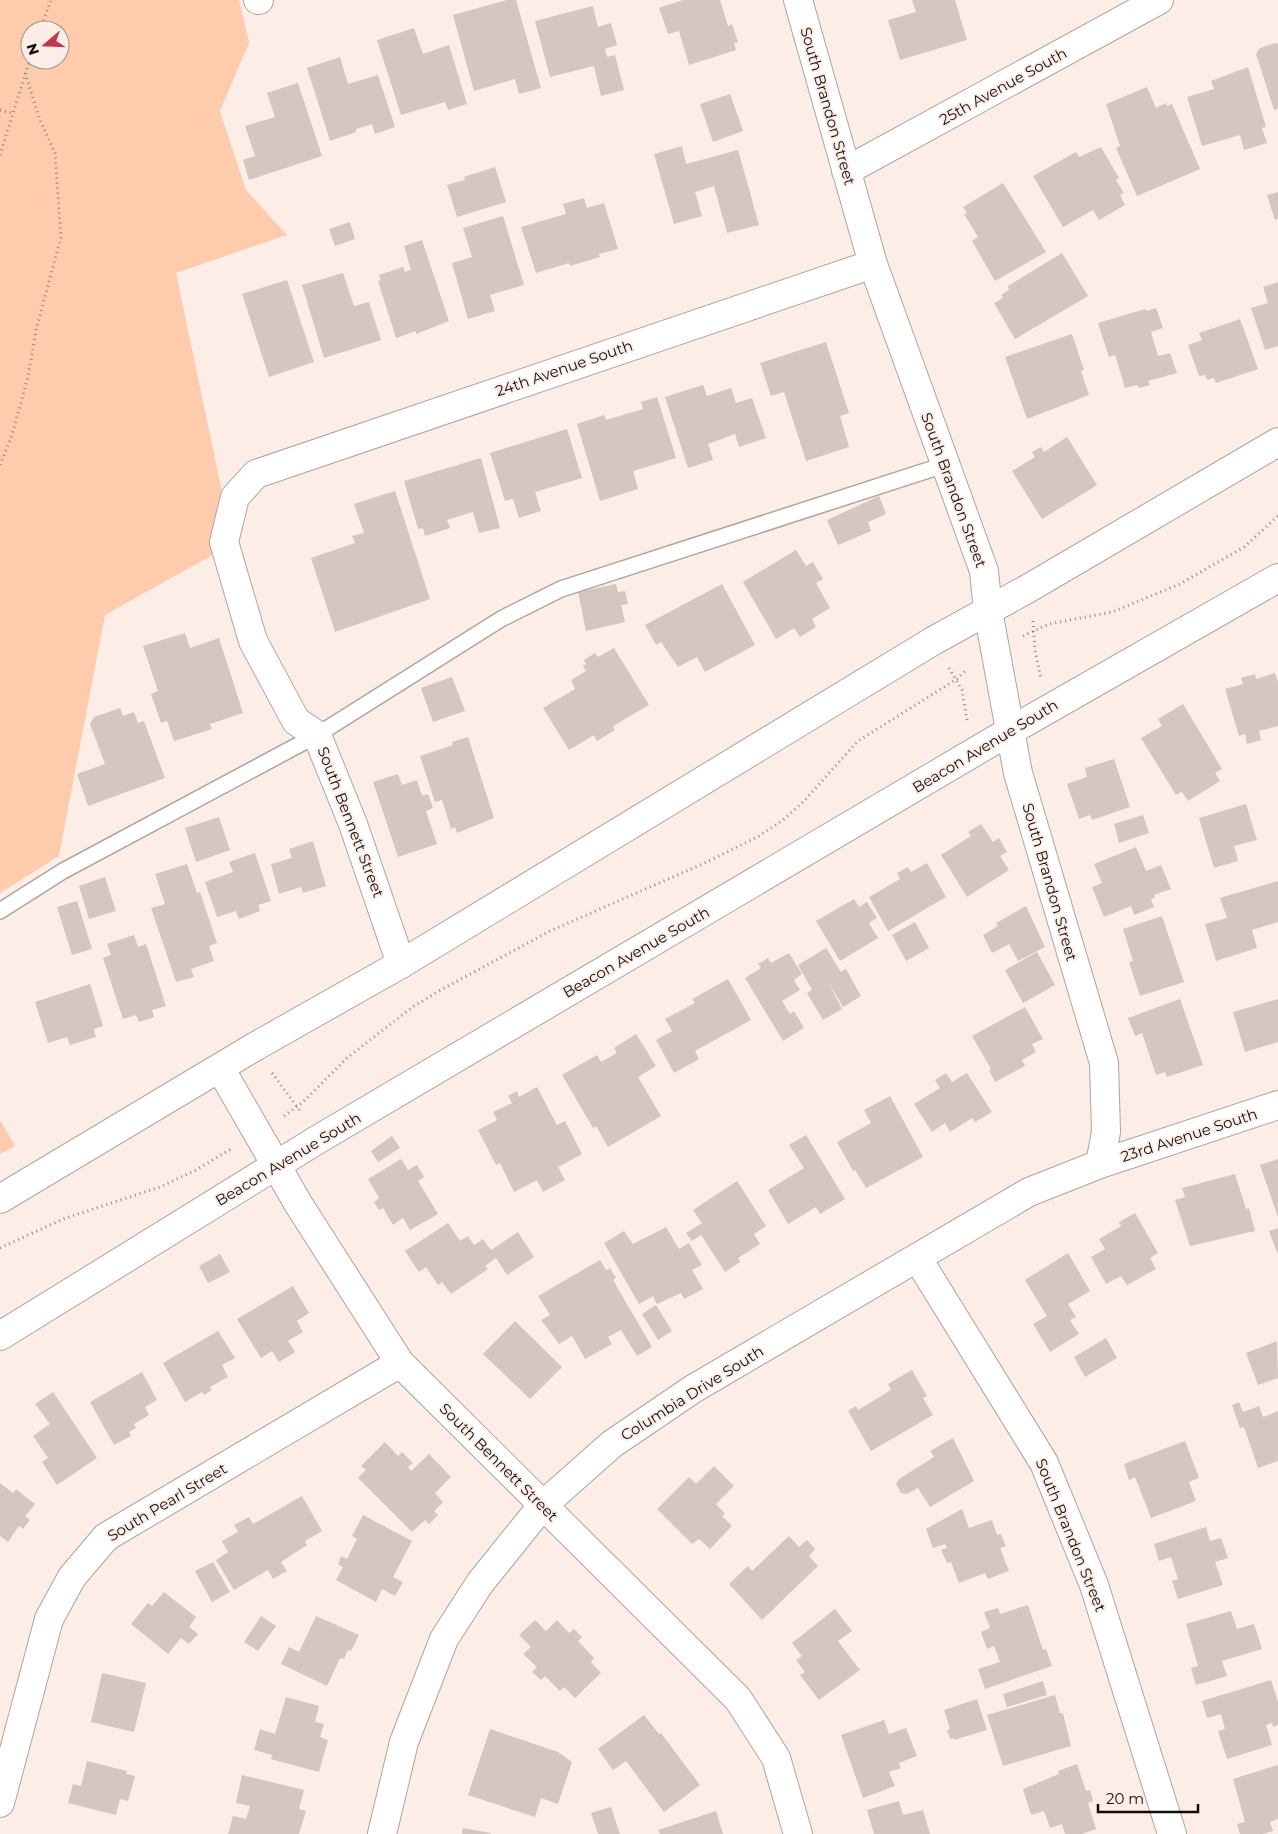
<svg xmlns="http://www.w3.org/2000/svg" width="1278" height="1834" font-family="Montserrat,sans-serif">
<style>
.green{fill:#fecbad;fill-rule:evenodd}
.building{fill:#d4c7bf}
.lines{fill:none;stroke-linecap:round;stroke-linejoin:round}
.service-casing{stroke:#b0a49d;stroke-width:18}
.minor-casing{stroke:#b0a49d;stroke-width:30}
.secondary-casing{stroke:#b0a49d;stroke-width:30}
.path{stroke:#928883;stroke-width:3;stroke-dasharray:1 4;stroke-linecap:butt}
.service{stroke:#fff;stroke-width:15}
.minor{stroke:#fff;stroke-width:28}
.secondary{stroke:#fff;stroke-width:28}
.labels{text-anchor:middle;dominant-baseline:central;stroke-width:4;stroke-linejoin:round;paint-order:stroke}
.street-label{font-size:15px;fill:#100c09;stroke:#fceee7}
</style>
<rect width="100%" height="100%" fill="#fceee7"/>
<path class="green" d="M0,0H239L249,43L220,111L246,190L287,235L176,273L223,497L213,524L216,553L105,615L59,856L0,893ZM30,30H60V60H30Z
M0,1120L15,1146L0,1154Z"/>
<path class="building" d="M507,0H516L541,88L519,94L515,79L474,91L453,15Z
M683,0H720L728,26L732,24L738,42L734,43L736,50L689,65L679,31L668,34L659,8Z
M912,0H955L967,40L900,60L888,20L916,12Z
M593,6L598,27L611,23L617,45L605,49L607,57L615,55L624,90L601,96L594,66L550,77L535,21Z
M414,28L423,54L449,45L467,104L448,110L445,102L401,115L377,40Z
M1275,43L1278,44V109L1274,110L1256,54L1260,48Z
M340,57L348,84L378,75L395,127L375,134L372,124L356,129V132L330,141L307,68Z
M1248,67L1266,127L1262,128L1267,143L1244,150L1240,135L1202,146L1187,97L1214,89L1211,81Z
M298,83L322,156L249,180L243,160L255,156L245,126L275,117L267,93Z
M1147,87L1156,108L1166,103L1167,106L1172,104L1200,169L1137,196L1116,148L1120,146L1106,104Z
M730,94L743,131L713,142L700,104Z
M682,146L686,164L738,150L759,225L727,233L714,186L695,192L702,216L674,224L654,154Z
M1101,147L1119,178L1116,180L1124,193L1120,195L1125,205L1099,220L1093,210L1063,227L1033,176L1076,152L1079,157Z
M495,167L506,202L457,217L447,185L465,180L464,177Z
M1003,183L1046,252L995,281L972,241L978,237L964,214L967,213L963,207Z
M1278,192V219L1275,220L1267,195Z
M584,198L587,208L604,203L618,249L599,254L600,257L570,266L569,263L536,273L521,227L566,214L563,204Z
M503,216L524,285L490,295L495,311L468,319L452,263L472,257L463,228Z
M350,222L355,239L335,246L329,229Z
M422,240L449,321L416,334V331L396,338L378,281L381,280L379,275L403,267L405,272L411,270L404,246Z
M1062,253L1088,296L1015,339L994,303L1003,298L1001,295L1009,290L1008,286Z
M343,273L354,306L369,302L381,340L324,358L302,285Z
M287,280L314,362L269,377L242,294Z
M1278,282V346L1265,350L1251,308L1268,303L1263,287Z
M1156,308L1163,328L1151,332L1158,356L1170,353L1177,373L1148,381L1150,385L1139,388L1137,385L1125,388L1115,355L1109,357L1098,323L1145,309L1146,311Z
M1240,319L1258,369L1216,383L1214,378L1207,380L1205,375L1199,376L1188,345L1202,340L1199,333Z
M1072,334L1084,370L1081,371L1089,395L1027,419L1005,357Z
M826,342L849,413L840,416L849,447L806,461L784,392L771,396L760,363Z
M703,385L707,396L731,388L736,403L752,398L766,438L739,447L735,434L708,444L713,460L688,468L665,397Z
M657,397L676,458L633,471L638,489L600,501L577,424L604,415L606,420L643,409L641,402Z
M567,429L582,478L535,492L541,511L519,518L513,499L505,501L490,453Z
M1067,437L1097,485L1042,519L1012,471L1035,457L1032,452L1041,447L1044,452Z
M481,458L500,528L479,533L473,512L447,520L450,528L425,536L423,528L418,529L404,481Z
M395,491L430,599L335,632L311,558L355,543L352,536L364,533L354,504Z
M879,496L886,514L868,522L871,531L838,545L827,520Z
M796,550L806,566L813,562L823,579L816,583L830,608L812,619L816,627L800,637L794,628L776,639L743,582Z
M616,584L618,592L625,591L628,604L621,605L625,622L586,631L578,592Z
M722,584L755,645L705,672L697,657L678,667L661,642L656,645L645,625Z
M185,633L190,648L219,638L243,713L210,724L212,729L174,741L167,721L161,723L151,694L158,691L143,646Z
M614,648L649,705L613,726L615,730L597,741L594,735L569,750L543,708L575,689L571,680L586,671L583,666L586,664L584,660L595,653L598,657Z
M1275,673L1278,682V726L1259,731L1261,740L1247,744L1245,734L1239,736L1225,689L1243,684L1241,678L1255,674L1256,679Z
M452,677L465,711L433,722L421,688Z
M1183,704L1222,769L1215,773L1220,781L1188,801L1182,792L1176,795L1141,738L1162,726L1158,719Z
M120,708L123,716L134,712L138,723L144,721L165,778L88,806L77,774L105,764L90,724L94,717Z
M468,737L494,818L457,833L455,827L451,829L442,800L435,802L420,756L453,745L452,742Z
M1114,759L1130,807L1092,820L1090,815L1079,819L1067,784L1087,777L1085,768Z
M398,774L402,785L417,780L422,796L428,794L433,808L426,811L437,844L398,857L373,782Z
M1246,804L1257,840L1234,846L1238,861L1214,868L1199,818Z
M1143,815L1149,833L1119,843L1114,824Z
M219,817L230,850L196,862L185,828Z
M981,824L993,842L999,838L1007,852L1000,856L1009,870L967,897L941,855L971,836L968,832Z
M313,841L326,886L303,893L301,887L279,894L271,864L292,858L289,849Z
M1136,847L1146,871L1161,865L1171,889L1154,895L1155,898L1151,899L1154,907L1134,915L1131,906L1104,917L1092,887L1102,883L1094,864Z
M255,853L271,901L258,905L260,911L239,919L236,911L217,917L205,882L233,872L229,862Z
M927,863L946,897L888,931L869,897L900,879L897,873L908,867L911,872Z
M187,864L197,893L200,892L217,943L209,946L214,961L191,969L194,977L176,982L151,908L165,904L155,874Z
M105,877L116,911L89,919L79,886Z
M1278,881V922L1252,930L1257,948L1216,961L1205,924L1227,918L1220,898Z
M854,899L859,907L867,902L877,918L869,923L878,938L840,961L816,921Z
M77,901L92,949L72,955L57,907Z
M1026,906L1045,947L1018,961L1009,944L992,953L983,935L998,926L996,923Z
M1162,916L1184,982L1140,996L1129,962L1133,961L1123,929Z
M915,922L929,948L906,961L892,935Z
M134,935L138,947L146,944L166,1006L152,1010L154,1017L139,1022L136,1015L123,1019L103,958L111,955L107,944Z
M826,948L841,972L846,969L861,996L843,1007L828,981L842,1009L823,1020L807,993L812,990L798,965Z
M1037,952L1055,985L1023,1003L1005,970Z
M789,953L802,974L794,980L800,990L782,1001L790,1014L794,1011L804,1028L783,1041L745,978L761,968L758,964L768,958L771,963Z
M728,979L751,1020L695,1051L699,1059L674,1073L656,1040L672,1031L665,1019L695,1003L692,999Z
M90,984L103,1026L94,1029L96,1037L70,1045L67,1037L48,1043L35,1002Z
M1180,999L1203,1065L1167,1077L1165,1072L1156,1075L1142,1033L1135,1036L1128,1018Z
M1278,999V1042L1245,1052L1233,1012Z
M1025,1007L1043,1039L1032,1044L1036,1052L1022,1060L1025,1066L995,1082L989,1070L991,1069L972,1036Z
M636,1034L656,1066L638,1077L661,1116L608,1147L596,1126L593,1128L562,1075L597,1055L601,1062L617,1053L614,1048Z
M946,1073L952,1082L967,1073L992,1112L975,1122L972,1118L950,1132L945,1123L932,1132L914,1104L940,1088L935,1080Z
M537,1087L557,1125L565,1121L582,1154L558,1167L565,1180L543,1192L537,1180L514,1192L500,1163L496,1165L478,1130L497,1120L493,1112L512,1103L508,1096L517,1091L519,1097Z
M890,1096L923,1157L866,1188L855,1170L853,1171L837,1142L871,1123L864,1110Z
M806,1135L845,1199L820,1214L816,1207L788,1224L768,1190L804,1168L789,1145Z
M392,1136L400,1148L378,1162L371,1151Z
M401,1159L408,1170L417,1165L424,1177L418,1181L438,1214L410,1230L403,1218L393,1225L383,1208L379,1210L374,1202L379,1198L368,1179Z
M1278,1159V1217L1260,1165Z
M1235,1174L1246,1209L1249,1208L1255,1231L1190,1246L1175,1200L1185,1197L1182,1188Z
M737,1181L766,1226L754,1234L760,1244L738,1258L740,1262L725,1272L701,1235L692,1241L686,1233L702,1223L693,1210Z
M1135,1213L1158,1253L1150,1258L1156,1269L1127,1285L1121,1276L1106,1284L1091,1257L1105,1249L1099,1239L1121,1226L1119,1222Z
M448,1223L460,1241L468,1236L474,1245L483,1239L491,1250L518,1232L534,1257L507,1275L496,1258L485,1266L488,1269L451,1294L442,1282L438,1285L426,1267L419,1272L405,1251Z
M666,1227L679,1249L689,1243L702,1265L692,1270L703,1289L684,1299L681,1293L657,1304L653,1296L639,1304L604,1243L624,1231L633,1244Z
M1278,1228V1255L1269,1231Z
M1068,1253L1090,1291L1068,1304L1076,1317L1070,1320L1079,1334L1050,1352L1033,1324L1047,1316L1025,1280Z
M220,1254L230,1272L208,1283L199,1266Z
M600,1260L606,1270L610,1268L616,1278L613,1280L652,1347L637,1356L621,1330L608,1337L612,1344L585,1359L572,1336L559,1344L541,1320L550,1315L538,1296Z
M293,1286L309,1313L297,1321L303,1332L288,1341L295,1352L279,1362L272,1351L261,1358L237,1319Z
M656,1305L672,1331L658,1340L642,1314Z
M515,1321L562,1367L530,1399L483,1354Z
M218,1331L235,1358L222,1365L228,1377L210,1387L212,1390L204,1395L202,1392L185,1402L163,1363Z
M1106,1338L1117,1358L1085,1377L1074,1357Z
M1277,1341L1278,1378L1258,1385L1246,1353Z
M912,1370L927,1396L923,1398L933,1415L871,1451L848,1411L856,1406L858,1410L891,1390L888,1384Z
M142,1372L157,1400L145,1407L149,1415L134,1424L136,1428L129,1432L131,1436L114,1445L90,1402Z
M53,1392L97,1458L57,1485L42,1462L48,1458L33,1436L50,1424L35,1404Z
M1239,1402L1243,1412L1259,1406L1263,1417L1278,1411V1461L1258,1468L1244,1427L1240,1428L1232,1405Z
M953,1438L974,1481L930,1507L918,1488L907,1494L901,1493L896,1484L899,1479L934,1457L930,1451Z
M1185,1441L1199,1478L1189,1482L1196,1501L1151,1518L1135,1477L1129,1480L1124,1464Z
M385,1442L398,1456L402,1452L413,1463L408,1467L411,1471L429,1454L451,1477L435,1493L443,1502L434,1511L438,1515L429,1524L425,1520L412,1532L358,1478L366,1470L361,1466Z
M714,1466L734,1486L716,1504L725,1514L722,1516L732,1526L710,1549L699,1539L692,1544L657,1509L689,1477L696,1484Z
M0,1483L13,1493L16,1489L35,1504L25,1516L30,1520L23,1529L19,1526L8,1542L0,1536Z
M302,1496L322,1531L305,1541L307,1545L281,1562L287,1571L273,1579L268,1570L234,1590L216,1560L228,1552L222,1541L238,1532L234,1525L249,1517L253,1524Z
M962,1509L969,1528L992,1520L997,1535L1001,1534L1006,1546L1000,1548L1009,1571L988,1579L985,1573L959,1583L951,1562L947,1563L941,1550L947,1548L945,1544L933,1548L926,1529Z
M363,1515L412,1541L393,1577L403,1582L395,1596L382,1589L376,1602L336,1580L343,1567L338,1564L341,1556L347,1559L357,1539L352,1536Z
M1206,1527L1210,1541L1221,1538L1228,1558L1215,1562L1223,1585L1178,1599L1172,1581L1178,1579L1171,1557L1159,1561L1154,1544Z
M789,1536L799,1547L807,1540L815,1549L809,1556L818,1566L762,1620L729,1584L748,1566L752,1571Z
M213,1562L230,1592L212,1602L195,1571Z
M164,1592L196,1617L189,1627L198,1634L189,1644L181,1638L168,1654L131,1624L148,1603L152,1606Z
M1028,1605L1043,1650L1046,1649L1052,1666L985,1689L978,1669L1000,1662L994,1646L987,1649L981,1632L990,1628L984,1612L998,1608L1000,1614Z
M835,1609L852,1631L838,1641L860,1670L819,1700L800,1675L805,1672L796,1660L802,1656L792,1643Z
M1231,1611L1237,1629L1254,1624L1262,1649L1222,1661L1227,1676L1196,1685L1191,1668L1198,1666L1186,1624Z
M261,1616L276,1626L258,1651L244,1642Z
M316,1616L359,1635L351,1651L348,1650L344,1659L340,1658L327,1686L281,1664L289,1647L299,1652Z
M535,1620L546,1631L557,1620L569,1633L574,1629L582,1637L578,1641L594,1658L591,1662L601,1673L575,1698L564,1687L560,1691L545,1676L541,1680L532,1672L537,1667L523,1654L531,1647L519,1635Z
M102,1673L146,1683L134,1732L91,1722Z
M1271,1680L1278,1702V1725L1273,1727L1272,1723L1266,1725L1272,1745L1227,1759L1218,1731L1225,1729L1221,1714L1207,1718L1202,1701Z
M1043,1681L1047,1695L1007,1707L1003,1694Z
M1055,1695L1060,1713H1063L1071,1746L1003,1766L987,1715Z
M286,1697L319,1706L315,1722L324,1724L320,1737L328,1740L319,1772L271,1759L272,1755L254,1750L260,1729L275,1734Z
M977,1699L987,1730L954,1740L953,1738L950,1739L947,1730L950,1729L944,1710Z
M644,1715L659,1734L661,1733L700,1785L664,1812L626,1761L613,1770L598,1749Z
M884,1720L889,1734L906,1728L917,1756L899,1763L901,1768L889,1772L895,1786L863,1798L841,1735Z
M490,1729L558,1752L572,1762L558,1804L541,1798L535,1817L468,1795Z
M87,1761L127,1771L126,1774L135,1776L128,1801L120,1799L116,1815L68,1803L73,1784L81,1786Z
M1077,1764L1086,1791L1090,1790L1093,1801L1088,1803L1096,1829L1082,1834H1065L1062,1824L1050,1828L1044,1811L1031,1815L1023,1789L1059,1774L1058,1771Z
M1278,1765V1819L1270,1822L1273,1831L1263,1834H1240L1237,1824L1245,1822L1233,1779Z
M242,1775L304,1790L299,1809L306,1811L299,1834H228L233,1816L246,1819L250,1806L236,1803Z
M899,1801L903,1815L923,1810L930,1834H874L867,1810Z
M611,1807L620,1834H598L591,1813Z
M716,1811L723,1834H660L658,1830Z
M463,1828L491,1833V1834H462Z"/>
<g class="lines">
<defs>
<path id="service" d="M0,911L63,871L317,735L501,619L561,589L944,465"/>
<path id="minor" d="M258,0H259
M798,0L873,264L984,571L988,611L1018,773L1104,1063L1106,1132L1100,1164
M846,171L1159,0
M401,964L353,824L317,735L296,721L253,641L224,542L235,497L256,474L873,264
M220,1068L299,1205L400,1363L738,1699L776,1758L798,1834
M918,1259L1044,1463L1094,1585L1172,1834
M0,1803L49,1619L72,1577L106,1537L400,1363
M382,1834L404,1742L444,1639L480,1583L542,1506L612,1444L693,1389L1029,1192L1100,1164L1278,1105"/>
<path id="secondary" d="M0,1199L256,1046L401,964L933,641L1029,588L1278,442
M0,1336L317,1140L1010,731L1278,578"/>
</defs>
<use href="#service" class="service-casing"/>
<use href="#minor" class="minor-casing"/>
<use href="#secondary" class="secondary-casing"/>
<path class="path" d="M40,30L51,0
M0,110L12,113
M0,155L30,59
M0,465L12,435L28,377L36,330L61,237L55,153L40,120L25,73
M1033,621L1035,650L1041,679
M1023,636L1049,624L1112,612L1180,584L1244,547L1278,516
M949,668L962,690L967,720
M272,1073L301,1112
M284,1116L303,1102L348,1057L414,1006L439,991L550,931L707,862L759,836L783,820L804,801L858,741L957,679L966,670
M0,1248L63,1219L160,1187L196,1170L231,1149"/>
<use href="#service" class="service"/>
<use href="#minor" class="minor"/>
<use href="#secondary" class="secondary"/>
</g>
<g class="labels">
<g class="street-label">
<text transform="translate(1003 86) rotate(-29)">25th Avenue South</text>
<text transform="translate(828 106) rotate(74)">South Brandon Street</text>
<text transform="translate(564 368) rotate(-19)">24th Avenue South</text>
<text transform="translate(954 490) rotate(70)">South Brandon Street</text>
<text transform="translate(985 746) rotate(-31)">Beacon Avenue South</text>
<text transform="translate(351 822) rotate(69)">South Bennett Street</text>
<text transform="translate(1050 882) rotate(74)">South Brandon Street</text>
<text transform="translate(636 952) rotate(-30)">Beacon Avenue South</text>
<text transform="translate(1189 1135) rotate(-18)">23rd Avenue South</text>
<text transform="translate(288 1159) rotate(-31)">Beacon Avenue South</text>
<text transform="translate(692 1393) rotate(-32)">Columbia Drive South</text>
<text transform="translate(499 1462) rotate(45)">South Bennett Street</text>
<text transform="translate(167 1502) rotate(-31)">South Pearl Street</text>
<text transform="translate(1071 1535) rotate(68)">South Brandon Street</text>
</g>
</g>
<g transform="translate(45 45) rotate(251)"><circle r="24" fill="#fceee7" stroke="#9e948e"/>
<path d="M0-4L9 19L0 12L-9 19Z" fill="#c53551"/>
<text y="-8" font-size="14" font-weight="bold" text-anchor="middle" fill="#100c09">N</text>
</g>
<path d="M1098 1804v8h100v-8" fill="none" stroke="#100c09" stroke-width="2.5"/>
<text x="1106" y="1804" font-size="15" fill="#100c09" stroke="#fceee7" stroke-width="4" paint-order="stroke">20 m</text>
</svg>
